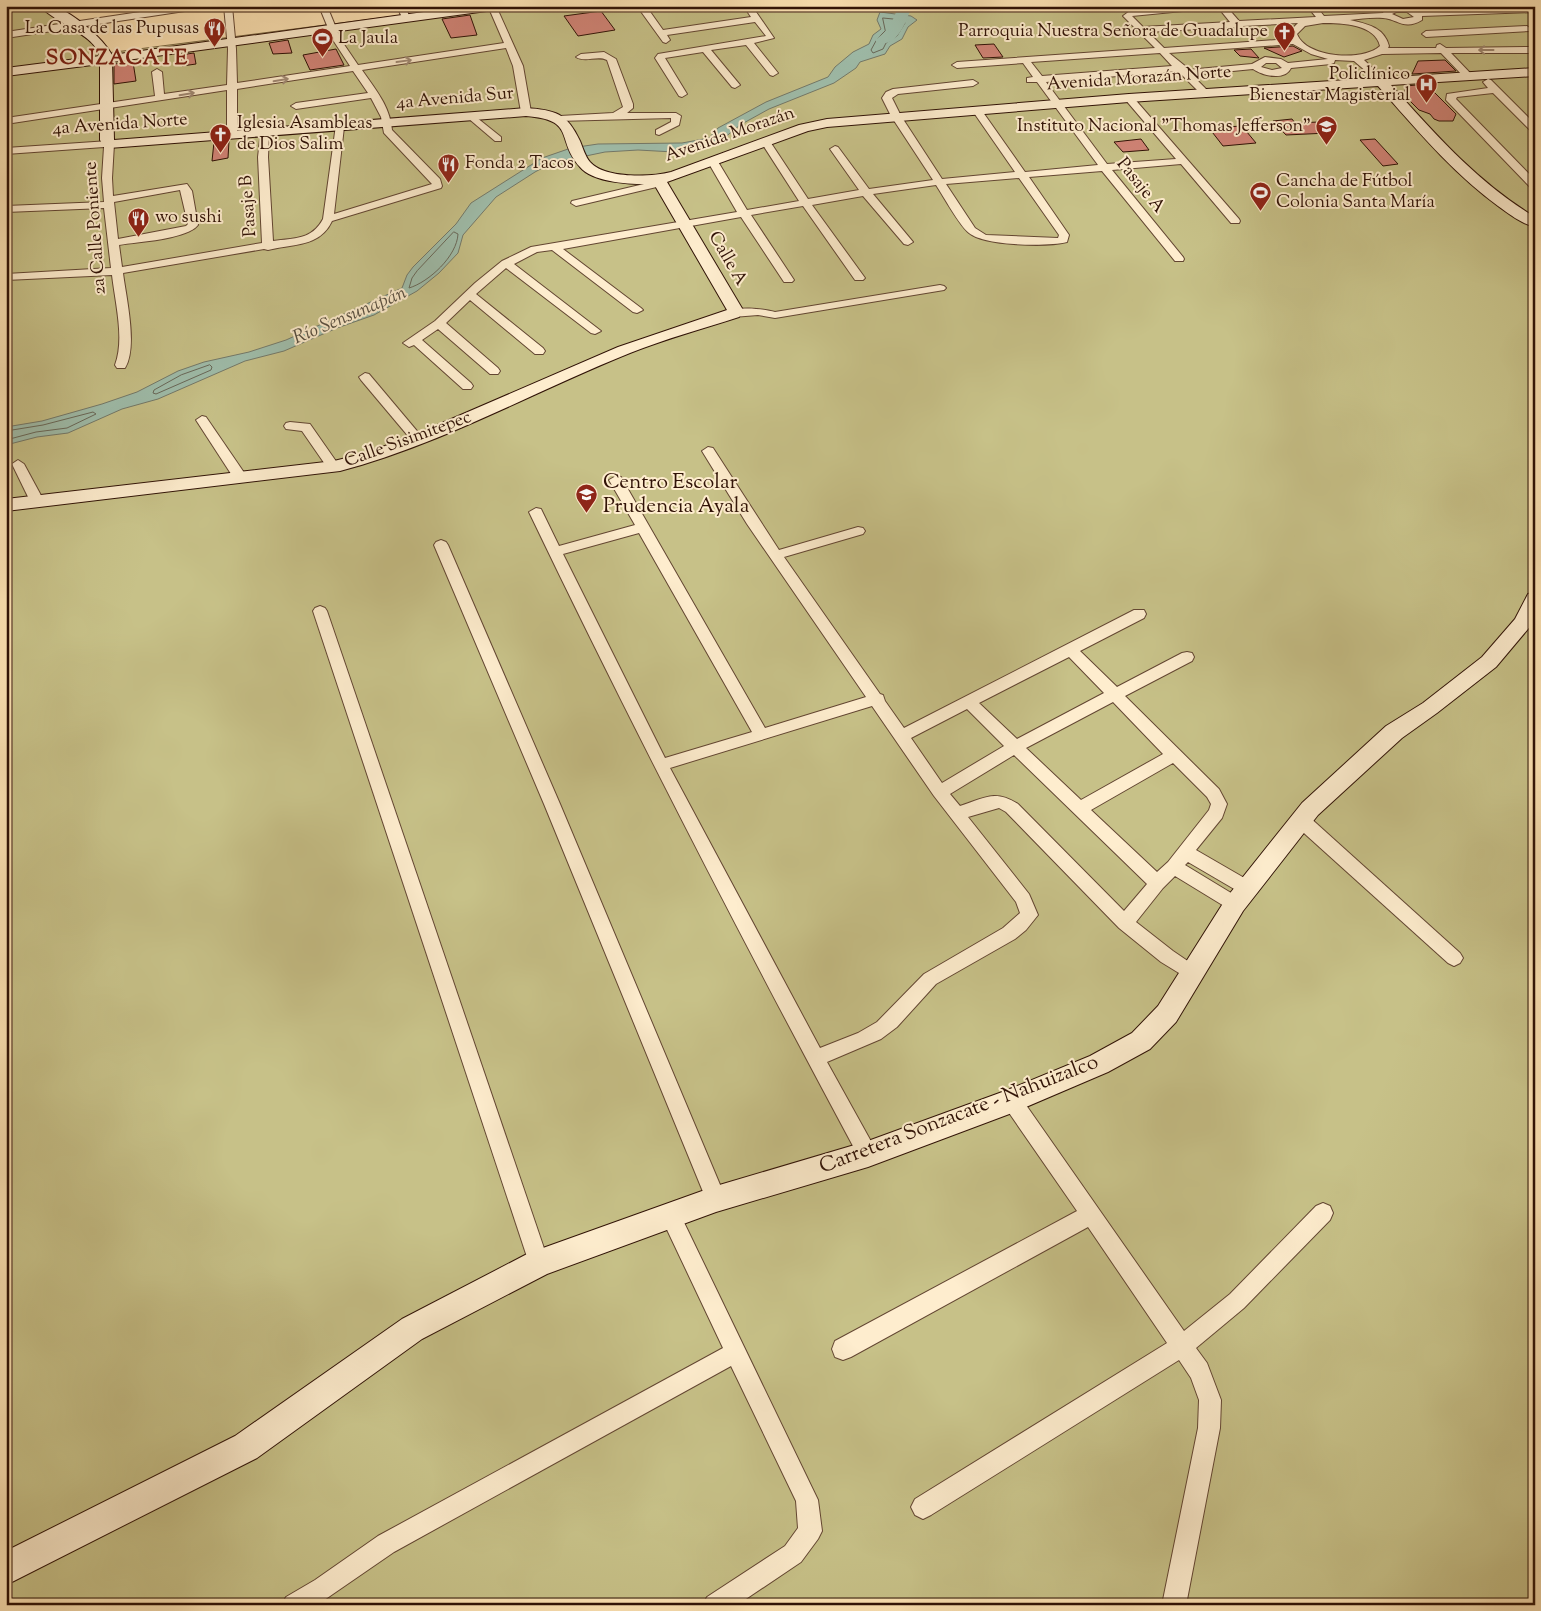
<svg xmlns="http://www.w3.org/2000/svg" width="1541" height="1611" viewBox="0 0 1541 1611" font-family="'Sorts Mill Goudy',serif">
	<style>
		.green { fill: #c7c188; stroke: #7c6a47 }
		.water { fill: #9fbeac; stroke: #73796a }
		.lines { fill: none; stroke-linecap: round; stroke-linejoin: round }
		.shore { stroke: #686859; stroke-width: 1 }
		.canal { fill: #9fbeac; fill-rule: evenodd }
		.river { fill: #9fbeac; fill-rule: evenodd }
		.building { fill: #d18477; stroke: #301206 }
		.street-casing { stroke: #634632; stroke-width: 2 }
		.secondary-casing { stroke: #301206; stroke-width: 2 }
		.street { fill: #feedce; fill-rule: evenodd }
		.secondary { fill: #feedce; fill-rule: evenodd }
		.oneway { stroke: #a18a74 }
		.labels { text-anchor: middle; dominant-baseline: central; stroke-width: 4; stroke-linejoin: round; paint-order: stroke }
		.far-poi-label { font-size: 18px; fill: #301206; stroke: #feedce; text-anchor: start }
		.far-street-label { font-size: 18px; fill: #301206; stroke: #feedce }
		.far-water-label { font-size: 19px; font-style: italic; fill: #574e40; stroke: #feedce }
		.far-district-label { font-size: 21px; font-weight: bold; letter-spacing: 1px; fill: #7a1f14; stroke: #feedce }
		.poi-label { font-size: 21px; fill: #301206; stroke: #feedce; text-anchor: start }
		.street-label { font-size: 21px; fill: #301206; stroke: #feedce }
	</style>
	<rect width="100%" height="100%" fill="#fde3b4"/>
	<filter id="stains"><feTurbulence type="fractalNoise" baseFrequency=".004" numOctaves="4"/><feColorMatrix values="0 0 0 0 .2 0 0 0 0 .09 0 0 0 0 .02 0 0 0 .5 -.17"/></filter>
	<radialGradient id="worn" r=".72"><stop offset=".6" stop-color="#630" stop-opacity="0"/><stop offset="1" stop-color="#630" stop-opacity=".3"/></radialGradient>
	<path class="green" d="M6,6H39L107,53L473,6H1535V1605H6Z"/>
	<path class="water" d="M880,12L911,16L917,20L908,27L902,39L890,46L885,54L860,62L856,68L834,83L769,109L740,125L718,143L674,152L638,150L605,152L552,163L535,172L496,197L463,235L458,253L439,273L417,291L374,315L337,328L284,351L245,361L158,399L122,409L68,433L37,437L6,445V427L42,421L102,404L137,392L178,371L204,362L249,352L286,340L402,288L407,275L413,267L456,224L471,203L542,158L571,148L598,144L682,143L709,138L718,128L766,102L828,77L835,67L853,52L869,44L873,35L881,29L877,20Z"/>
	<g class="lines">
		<g class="shore">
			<path d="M883,18L903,20L905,23L897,36L886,43L883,49L873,53L871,50L877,39L885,31Z"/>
			<path d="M454,232L458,234C457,256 429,282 409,288L412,278L417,271Z"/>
			<path d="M210,365L212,367L211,370L156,394L153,393L154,390L181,375Z"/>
			<path d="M6,431L43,425L93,412L96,414L67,428L36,432L6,440"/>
		</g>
		<path class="canal" d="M874,6H882L879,13L872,11Z"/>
		<path class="river" d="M899,6H912C906,21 898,48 877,43L875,40L888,30Z"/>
	</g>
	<g class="building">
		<path d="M601,11L615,30L578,36L564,16Z"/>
		<path d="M470,15L477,35L451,38L442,19Z"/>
		<path d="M288,40L292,53L273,54L269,43Z"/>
		<path d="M994,44L1003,57L983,58L975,45Z"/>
		<path d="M1293,46L1302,51L1284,57L1264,48Z"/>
		<path d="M336,49L344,65L310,70L303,55Z"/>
		<path d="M1251,49L1259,58L1240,56L1234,50Z"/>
		<path d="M194,53L196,64L182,66L180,55Z"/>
		<path d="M1445,60L1456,71L1412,74L1418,61Z"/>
		<path d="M133,62L136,81L114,84V64Z"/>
		<path d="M1416,85L1434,92L1456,114L1453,121H1439L1434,119L1430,114L1419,110L1403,94L1407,86Z"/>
		<path d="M1292,119L1295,123L1319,122L1328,133L1286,135L1273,121Z"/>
		<path d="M1242,126L1256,143L1223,146L1209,128Z"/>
		<path d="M1141,139L1149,150L1123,152L1114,142Z"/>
		<path d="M1375,139L1398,164L1383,166L1360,140Z"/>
		<path d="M229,141L228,158L212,161L214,142Z"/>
	</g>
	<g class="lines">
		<defs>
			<g id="street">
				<path d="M180,6H202L198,9L6,38V32Z"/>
				<path d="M224,6H232L236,49L237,83L350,66L333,40L319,6H327L341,40L358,65L504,43L488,6H496L523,66L531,112L526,115L521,112L513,66L506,48L362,70C375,89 390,106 392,130L440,179L442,186L441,188L332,221C320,247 293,244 268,250L264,249L123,273C126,297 138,347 125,368H117L115,365C125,339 115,302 112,275L6,280V274L111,268L104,208L6,212V206L104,202L102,178L104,147L6,154V148L109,141L114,144L112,178L113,196L187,184L192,191L198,225C188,239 137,242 119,245L122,267L262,243L258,157L261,131L264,130L269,133L268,157L273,241C294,238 312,240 323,219L336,125L339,124L344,127L334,214L432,184L384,133L381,117L371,98L296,109L291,106L296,103L368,93L353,71L237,89V135L232,138L227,135V90L6,124V118L155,96L152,72L157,69L162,72L164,94L227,85L228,49ZM180,190L188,224L186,226L118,239L114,202Z"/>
				<path d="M397,6H405L410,18L409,20H403Z"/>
				<path d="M637,6H646L663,30L751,17L747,11L754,9L774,38L754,43L778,73L773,76L770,75L746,45L711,50L740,85L735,88L732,87L703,52L665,58L687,94L682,97L679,96L655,58L658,54L766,36L755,22L667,35L670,40L666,43L663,42Z"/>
				<path d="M1174,6H1207L1203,9L1132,16L1143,27L1230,22L1217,6H1226L1239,21L1316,17L1307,6H1316L1324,16L1383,13L1385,9C1397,6 1407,5 1418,11L1535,6V12L1422,16V20C1404,31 1398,19 1383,18C1372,17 1360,19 1350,20C1367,24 1384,27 1389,46L1388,48H1436L1437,45L1440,44L1446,48L1535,47V53H1451L1473,76L1468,79L1465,78L1441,53L1382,54L1364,60L1384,79L1386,81L1381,84L1354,61L1335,60L1334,63L1331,64L1291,68C1285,81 1263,76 1253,69L1192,75L1211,94L1206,97L1203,96L1178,71L1046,82L1107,164L1176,159L1124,98L1129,95L1132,96L1239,219L1240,221L1239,223H1231L1181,164L1112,170L1183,257L1184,259L1183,261H1175L1102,171L1029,177L1069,235L1067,242C1047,247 985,246 969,233C959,225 944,197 936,185L873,194L913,242L908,245L904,244L863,196L812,205L865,278L863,280H855L803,206L751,215L794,280L792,282H784L741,217L563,249L641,308L643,310L637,313L633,312L552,250L537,252L514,264L601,331L595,334L591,333L506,268L476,294L543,348L545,351L543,354H535L470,300L446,323L498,368L500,371L498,374H490L438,329L422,340L471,383L473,386L471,389H463L414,345L409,347L403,343L435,321L475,283L502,261L531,247L737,212L708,162L709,160H717L747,210L799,201L761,142L763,140H769L808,199L859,190L830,149L835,146L838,147L869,189L933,180L891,116L882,98L886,92L893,89L973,80L978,83L973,86L898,94L892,98L901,116L942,179L1015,172L972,110L977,107L980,108L1025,172L1098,165L1037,82H1027V78L1033,77L1023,63L957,68L952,65L957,62L1155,48L1123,16L1131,10ZM1396,12H1407L1414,17L1403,19L1392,14ZM1298,23L1288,33L1290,39L1164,48L1148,32L1234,27L1241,33L1245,30L1243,26ZM1323,23C1342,23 1375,24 1380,46C1363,62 1306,58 1297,34L1305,26ZM1293,44L1311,54L1328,59L1288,63L1281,59L1265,57L1252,64L1187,70L1185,66L1169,53ZM1160,53L1172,66L1042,76L1031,62ZM1266,63H1276L1282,68L1272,70L1261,67ZM1019,178L1059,235L1058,238L986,235L975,228L946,184Z"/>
				<path d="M1527,26L1531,29L1530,31L1426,37L1422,34L1426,31Z"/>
				<path d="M604,52L616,59L633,104V108L627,113H676L681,116L679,125L659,135L656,134V130L671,122V118L557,121V117L560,116L613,113L623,107L607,60C597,55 585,63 576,57L581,54Z"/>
				<path d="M1488,79L1491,80L1535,124V133L1532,132L1493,93L1457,97L1456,99L1535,180V189L1531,188L1446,100L1447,94L1488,88L1483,82Z"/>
				<path d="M471,113L501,137V141H495L468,118L466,116Z"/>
				<path d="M661,180L666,183L665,185L576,206L571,203L572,201Z"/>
				<path d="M940,285L944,286L946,288L944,290L775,318L758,315L733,317L727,314C736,305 763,309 775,312Z"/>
				<path d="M365,373L369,374L422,437L424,440L422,443H414L361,380L359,377Z"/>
				<path d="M202,416L206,417L245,474L247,477L245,480H235L196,420Z"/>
				<path d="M290,422L310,424L340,467L339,470H329L302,431L286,429L284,426L286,423Z"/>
				<path d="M708,447L713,448L779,550L858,527L863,528L865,531L863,534L784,557L880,694L883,695L885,701L904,728L1134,610H1144L1146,614L1144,618L1080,651L1117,687L1182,653L1187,652L1192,653L1194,657L1192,661L1125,696L1219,789L1227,804L1222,818L1196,850L1253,883L1256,888L1253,893L1247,895L1241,893L1188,862L1185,865L1241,899L1244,904L1241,909L1235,911L1229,909L1175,876L1163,888L1136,922L1173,951L1198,968L1201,973L1198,978L1192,981L1161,962L1119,928L1006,812L999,808L968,817L1029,894L1038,915L1026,930L1015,939L936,984L897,1027L881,1039L827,1062L878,1154L875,1161L868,1163L861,1161C746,947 634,731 529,512L536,508L541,509L559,546L635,525L609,480L616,476L621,477L765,728L866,697L747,524L702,451ZM639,533L752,732L665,758L563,554ZM1069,657L1104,693L1017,739L979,703ZM1113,702L1163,754L1081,800L1026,748ZM872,706L934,796L1016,902L1020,913L1003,928L924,974L877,1022L858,1033L820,1048L670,768ZM967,709L1004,746L942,783L911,738ZM1014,755L1147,884L1124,911L1018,804C995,789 984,798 960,806L950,794ZM1173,763L1207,797L1211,804L1209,810L1168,862L1157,872L1091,810Z"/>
				<path d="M18,460L24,464L44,501L42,504L37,505L30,501L12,464Z"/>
				<path d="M441,540L446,542L448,545L560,804L726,1199L723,1206L716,1209L709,1206L706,1199L544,804L434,545L436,542Z"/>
				<path d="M320,606L325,608L327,611L549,1263L546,1270L539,1273L532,1270L529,1263L313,611L315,608Z"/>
				<path d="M1301,814L1307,815L1460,953L1463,958L1460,963L1454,966L1448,963L1295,825L1293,820L1295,815Z"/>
				<path d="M1012,1092L1019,1095L1184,1331L1230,1294L1316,1206L1323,1203L1330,1206L1333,1213L1330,1220L1244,1308L1196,1348L1207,1363L1221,1400L1220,1428L1186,1605H1162L1198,1428L1199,1400L1191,1378L1179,1360L931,1515L923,1519L915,1515L911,1507L915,1499L1167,1343L1088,1227L851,1357L843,1360L835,1357L832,1349L835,1341L1077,1211L1005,1107L1002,1101L1005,1095Z"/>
				<path d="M671,1207L678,1210L818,1500L822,1531L818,1539L801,1562L737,1605H703L707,1597L785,1546L798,1528L796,1501L731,1366L394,1552L317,1605H282L286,1597L315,1580L378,1536L723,1348L661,1217L664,1210Z"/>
			</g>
			<g id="secondary">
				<path d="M40,6C45,6 51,5 56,7C75,15 102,37 112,55L467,6H500L494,10L112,62L114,140L526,108C555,110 567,113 580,141C583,148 585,156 590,162C605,179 651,177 671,172L799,125L827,119L1129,94L1535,68V76L1391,85C1435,134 1478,183 1535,217V227C1522,224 1509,214 1498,206C1452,172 1416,129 1378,86L1129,102L827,127L808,131L667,182L743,310L739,317C702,329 665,339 630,353C533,392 442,444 340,471L6,511V499L334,461L366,453L412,436L618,347L727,310L654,184C635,185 593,183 580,167C555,139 577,120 526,116L109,148L104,147L100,140V64L6,76V68L100,56C94,34 55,23 40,6Z"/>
				<path d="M1535,592V620L1533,623L1496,667L1437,713L1402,738L1318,815L1243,911L1176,1022L1150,1049L1108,1072L1012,1113L868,1167L716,1212L547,1274L422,1339L257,1458L6,1585V1551L235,1436L402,1319L529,1253L716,1186L868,1141L1005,1091L1090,1056L1132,1033L1158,1006L1227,897L1302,803L1386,726L1423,703L1482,657L1515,619L1528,594Z"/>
			</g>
		</defs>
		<use href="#street" class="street-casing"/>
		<use href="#secondary" class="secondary-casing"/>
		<use href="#street" class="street"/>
		<use href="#secondary" class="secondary"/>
	</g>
	<defs><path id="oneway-shaft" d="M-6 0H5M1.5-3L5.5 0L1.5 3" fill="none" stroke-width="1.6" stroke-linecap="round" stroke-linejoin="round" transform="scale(1.25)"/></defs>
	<g class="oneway">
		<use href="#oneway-shaft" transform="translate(1486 50) rotate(180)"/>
		<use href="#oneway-shaft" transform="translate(404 61) rotate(-8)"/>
		<use href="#oneway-shaft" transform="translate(281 80) rotate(-9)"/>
		<use href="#oneway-shaft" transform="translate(187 94) rotate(-9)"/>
	</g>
	<defs>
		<symbol id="restaurant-pin" viewBox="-11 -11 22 30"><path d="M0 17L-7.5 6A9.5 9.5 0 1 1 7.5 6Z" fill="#8f2418" stroke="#feedce"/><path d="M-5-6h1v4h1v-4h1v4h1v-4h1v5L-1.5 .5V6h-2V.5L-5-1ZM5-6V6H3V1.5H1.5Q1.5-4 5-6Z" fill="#fff"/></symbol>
		<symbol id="church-pin" viewBox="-11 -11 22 30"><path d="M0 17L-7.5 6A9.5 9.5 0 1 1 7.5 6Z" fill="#8f2418" stroke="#feedce"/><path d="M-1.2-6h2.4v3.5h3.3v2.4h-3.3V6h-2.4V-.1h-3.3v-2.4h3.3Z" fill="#fff"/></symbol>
		<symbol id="stadium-pin" viewBox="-11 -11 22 30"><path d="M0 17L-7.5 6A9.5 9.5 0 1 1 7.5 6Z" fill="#8f2418" stroke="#feedce"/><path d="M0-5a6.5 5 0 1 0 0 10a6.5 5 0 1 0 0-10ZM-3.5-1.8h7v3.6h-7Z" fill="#fff"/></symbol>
		<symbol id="hospital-pin" viewBox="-11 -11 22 30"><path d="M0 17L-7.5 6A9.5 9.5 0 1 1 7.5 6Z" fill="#8f2418" stroke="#feedce"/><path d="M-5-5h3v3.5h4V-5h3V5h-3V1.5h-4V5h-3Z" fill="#fff"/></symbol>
		<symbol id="school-pin" viewBox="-11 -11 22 30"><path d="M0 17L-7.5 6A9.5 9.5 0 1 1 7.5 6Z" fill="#8f2418" stroke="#feedce"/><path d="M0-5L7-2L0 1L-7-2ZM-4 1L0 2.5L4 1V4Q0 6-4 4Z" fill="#fff"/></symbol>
	</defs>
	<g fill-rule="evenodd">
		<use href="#restaurant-pin" x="202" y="16" width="25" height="34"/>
		<use href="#church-pin" x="1272" y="20" width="25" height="34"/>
		<use href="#stadium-pin" x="310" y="26" width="25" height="34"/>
		<use href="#hospital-pin" x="1414" y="72" width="25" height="34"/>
		<use href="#school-pin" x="1314" y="114" width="25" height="34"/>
		<use href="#church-pin" x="208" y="122" width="25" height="34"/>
		<use href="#restaurant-pin" x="436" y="152" width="25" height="34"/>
		<use href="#stadium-pin" x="1248" y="180" width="25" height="34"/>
		<use href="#restaurant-pin" x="126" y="206" width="25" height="34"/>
		<use href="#school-pin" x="574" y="482" width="25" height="34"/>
	</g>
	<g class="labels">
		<g class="far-poi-label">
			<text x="199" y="29" text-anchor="end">La Casa de las Pupusas</text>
			<text x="1268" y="32" text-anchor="end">Parroquia Nuestra Señora de Guadalupe</text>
			<text x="338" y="39">La Jaula</text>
			<text x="1410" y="75" text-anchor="end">Policlínico<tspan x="1410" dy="21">Bienestar Magisterial</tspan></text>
			<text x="237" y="124">Iglesia Asambleas<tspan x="237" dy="21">de Dios Salim</tspan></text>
			<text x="1311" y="127" text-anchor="end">Instituto Nacional "Thomas Jefferson"</text>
			<text x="465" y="164">Fonda 2 Tacos</text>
			<text x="1276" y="182">Cancha de Fútbol<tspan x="1276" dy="21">Colonia Santa María</tspan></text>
			<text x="155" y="218">wo sushi</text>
		</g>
		<g class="far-street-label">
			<text transform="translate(1139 79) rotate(-4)">Avenida Morazán Norte</text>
			<text transform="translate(455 99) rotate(-5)">4a Avenida Sur</text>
			<text transform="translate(120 125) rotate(-4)">4a Avenida Norte</text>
			<text transform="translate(730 135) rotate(-19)">Avenida Morazán</text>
			<text transform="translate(1140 186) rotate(51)">Pasaje A</text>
			<text transform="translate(249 206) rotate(-94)">Pasaje B</text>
			<text transform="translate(96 228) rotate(-94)">2a Calle Poniente</text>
			<text transform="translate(727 259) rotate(60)">Calle A</text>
			<text transform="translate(408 440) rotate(-20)">Calle Sisimitepec</text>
		</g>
		<g class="far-water-label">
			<text transform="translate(350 316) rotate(-23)">Río Sensunapán</text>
		</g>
		<g class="far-district-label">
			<text x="117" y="59">SONZACATE</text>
		</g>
		<g class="poi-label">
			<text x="603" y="483">Centro Escolar<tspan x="603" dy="24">Prudencia Ayala</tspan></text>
		</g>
		<g class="street-label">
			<text transform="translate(959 1115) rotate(-21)">Carretera Sonzacate - Nahuizalco</text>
		</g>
	</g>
	<rect width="1541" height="1611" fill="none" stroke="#fde3b4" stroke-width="25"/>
	<rect x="8" y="8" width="1526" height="1596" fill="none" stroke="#301206" stroke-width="2.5"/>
	<rect x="12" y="12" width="1516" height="1586" fill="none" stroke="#301206"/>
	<rect width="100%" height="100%" filter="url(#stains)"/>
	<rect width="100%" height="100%" fill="url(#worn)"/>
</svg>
